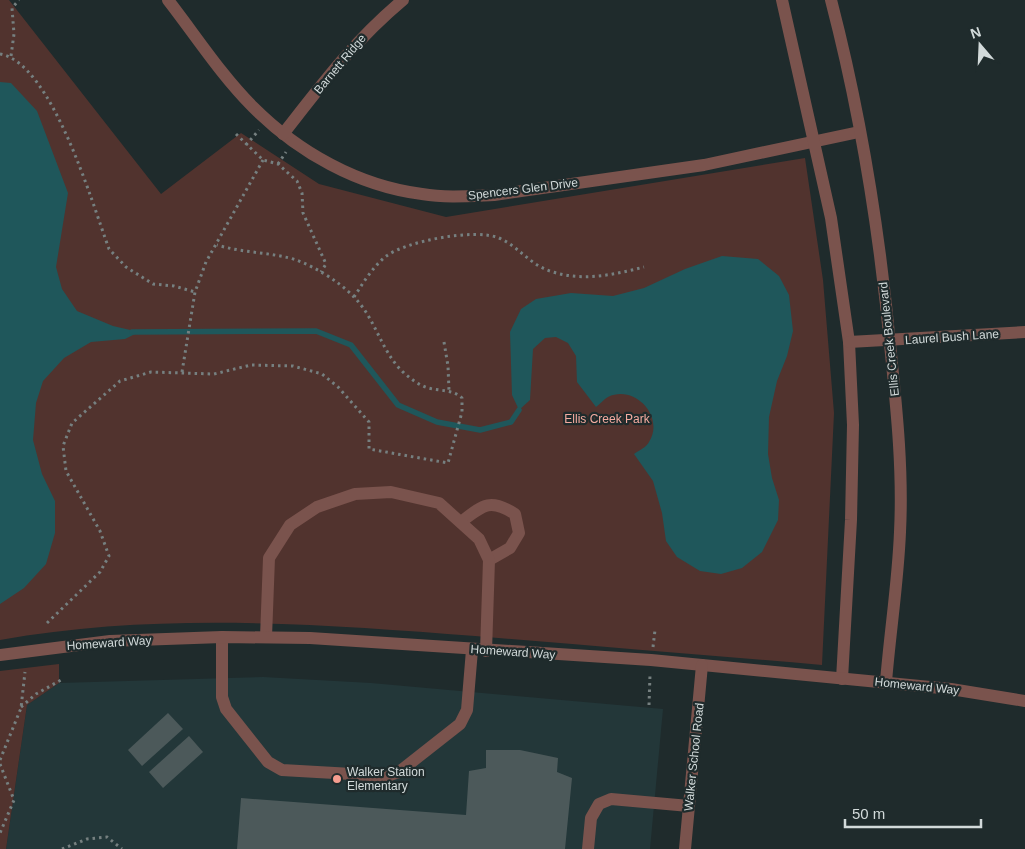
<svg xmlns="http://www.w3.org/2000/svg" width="1025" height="849" viewBox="0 0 1025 849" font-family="Helvetica,sans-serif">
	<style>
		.built { fill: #233739 }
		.green { fill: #51332e }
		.water { fill: #1f575b }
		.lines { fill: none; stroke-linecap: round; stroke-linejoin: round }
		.stream { stroke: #1f575b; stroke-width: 5.5 }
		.building { fill: #4c595a }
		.path { stroke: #768080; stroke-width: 3; stroke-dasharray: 2.5 4; stroke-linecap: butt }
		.minor { stroke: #7a534d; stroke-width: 12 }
		.poi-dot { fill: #f59d8f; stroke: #1f2b2c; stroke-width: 2 }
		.labels { text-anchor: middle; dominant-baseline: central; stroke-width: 4.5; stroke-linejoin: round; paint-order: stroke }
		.street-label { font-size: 12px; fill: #d2dada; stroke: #1f2b2c }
		.park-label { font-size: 12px; fill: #f4aba0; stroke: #1f2b2c }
		.poi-label { font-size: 12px; fill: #d2dada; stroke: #1f2b2c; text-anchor: start }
	</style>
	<rect width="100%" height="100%" fill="#1f2b2c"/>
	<path class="built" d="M263,677L371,683L663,709L650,849H6L27,705L59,683Z"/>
	<g class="green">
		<path d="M0,0H9L161,194L241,133L319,184L446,217L805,158L823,280L834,413L822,665C707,655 591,646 475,636C317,624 158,612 0,640Z"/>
		<path d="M59,664V683L27,705L6,849H0V671Z"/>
	</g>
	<g class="water">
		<path d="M0,82L11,83L37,111L68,193L56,267L62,289L77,311L113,326L139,332L125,339L91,342L64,358L43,381L36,403L33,440L42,474L55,501V533L46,564L24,588L0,604Z"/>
		<path d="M722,256L758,259L779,276L789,295L793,331L787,356L777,381L769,417L768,454L772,478L779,500L778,520L762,552L742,568L721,574L700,571L677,557L666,541L662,513L653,481L634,454C638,451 647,447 649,442C665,417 635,384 608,397C604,399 600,404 596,407L577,382L576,356L568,343L556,337L545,338L533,349L530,400L519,410L512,395L510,332L521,309L536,299L571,293L613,296L644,288L685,269Z"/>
	</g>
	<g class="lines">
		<path class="stream" d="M132,332L316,331L351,345L398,405L437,422L480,430L511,422L519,410"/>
	</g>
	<g class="building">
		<path d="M168,713L183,729L142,766L128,750Z"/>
		<path d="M189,736L203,752L163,788L149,772Z"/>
		<path d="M486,750H520L558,758L557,772L572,778L565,849H237L241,798L466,815L469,771L486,768Z"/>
	</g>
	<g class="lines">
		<g class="path">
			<path d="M0,54C52,63 92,203 109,249L126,267L153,284L174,286L195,292"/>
			<path d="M11,56L14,34L12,8L19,0"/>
			<path d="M236,134L263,160L278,164L297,181L302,193L303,213L326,264L321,272"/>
			<path d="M246,145L259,130"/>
			<path d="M278,164L286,152"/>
			<path d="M354,297C363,283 372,268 385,257C405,241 475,228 499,238C518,246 529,264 550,271C581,282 613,275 644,267"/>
			<path d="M444,342L448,366L449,391"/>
			<path d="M182,372L195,292L206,262L263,160"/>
			<path d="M47,623L100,572L109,556L100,531L66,471L63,446L72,423L120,381L151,372L214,374L251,365L293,366L322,374L338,387L369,422V449L448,463L462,412V398C452,388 435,392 423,386C416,383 410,378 404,373C381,352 376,319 354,297C339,281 307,261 285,257C262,252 240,252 217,245"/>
			<path d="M653,647L655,630"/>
			<path d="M649,705L650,675"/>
			<path d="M21,707L36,694L61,680"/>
			<path d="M0,760L21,708L25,672"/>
			<path d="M0,764L14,800L0,833"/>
			<path d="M62,849L87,839L107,837L122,849"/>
		</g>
		<g class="minor">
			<path d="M168,0C196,36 221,75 253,107C298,152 358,186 422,194C446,198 470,196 494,195L704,165L859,132"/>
			<path d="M782,0L831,218L849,342L853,425L851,520L842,679"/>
			<path d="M831,0C861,115 880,235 891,354C897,413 903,472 900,532C898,582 890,632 886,682"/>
			<path d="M283,134C323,83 354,41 403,0"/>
			<path d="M849,342L1025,332"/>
			<path d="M461,522C483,505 490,498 515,514L519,533L510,548L489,560"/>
			<path d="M222,637V697L226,709L268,762L282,770L387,776L399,772L460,724L467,710L472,650"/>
			<path d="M266,637L269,558L290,525L317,507L355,494L391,492L439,503L479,539L489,560L486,651"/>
			<path d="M0,655L110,641L222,637L310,638L651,660L951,689L1025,701"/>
			<path d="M588,849L591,818L599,804L611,799L689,806"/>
			<path d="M685,849L702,665"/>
		</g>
	</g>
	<circle class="poi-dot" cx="337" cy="779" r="5"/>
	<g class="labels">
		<g class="street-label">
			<text transform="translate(340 64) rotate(-50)">Barnett Ridge</text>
			<text transform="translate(523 189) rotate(-7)">Spencers Glen Drive</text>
			<text transform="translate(952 337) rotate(-4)">Laurel Bush Lane</text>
			<text transform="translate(889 339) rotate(-96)">Ellis Creek Boulevard</text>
			<text transform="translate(109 643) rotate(-4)">Homeward Way</text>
			<text transform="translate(513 652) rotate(4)">Homeward Way</text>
			<text transform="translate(917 686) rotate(6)">Homeward Way</text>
			<text transform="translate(694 757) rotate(-84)">Walker School Road</text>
		</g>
		<g class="park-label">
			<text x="607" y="419">Ellis Creek Park</text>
		</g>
		<g class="poi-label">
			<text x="347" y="772">Walker Station<tspan x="347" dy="14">Elementary</tspan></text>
		</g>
	</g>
	<g transform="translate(980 45) rotate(341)" stroke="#1f2b2c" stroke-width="4" paint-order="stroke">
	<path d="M0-4L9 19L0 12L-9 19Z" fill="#d2dada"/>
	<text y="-8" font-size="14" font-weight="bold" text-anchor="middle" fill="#d2dada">N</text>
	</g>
	<path d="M845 819v8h136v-8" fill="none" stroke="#d2dada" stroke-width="2.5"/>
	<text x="852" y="819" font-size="15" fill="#d2dada" stroke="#1f2b2c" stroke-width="4" paint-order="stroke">50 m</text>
</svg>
